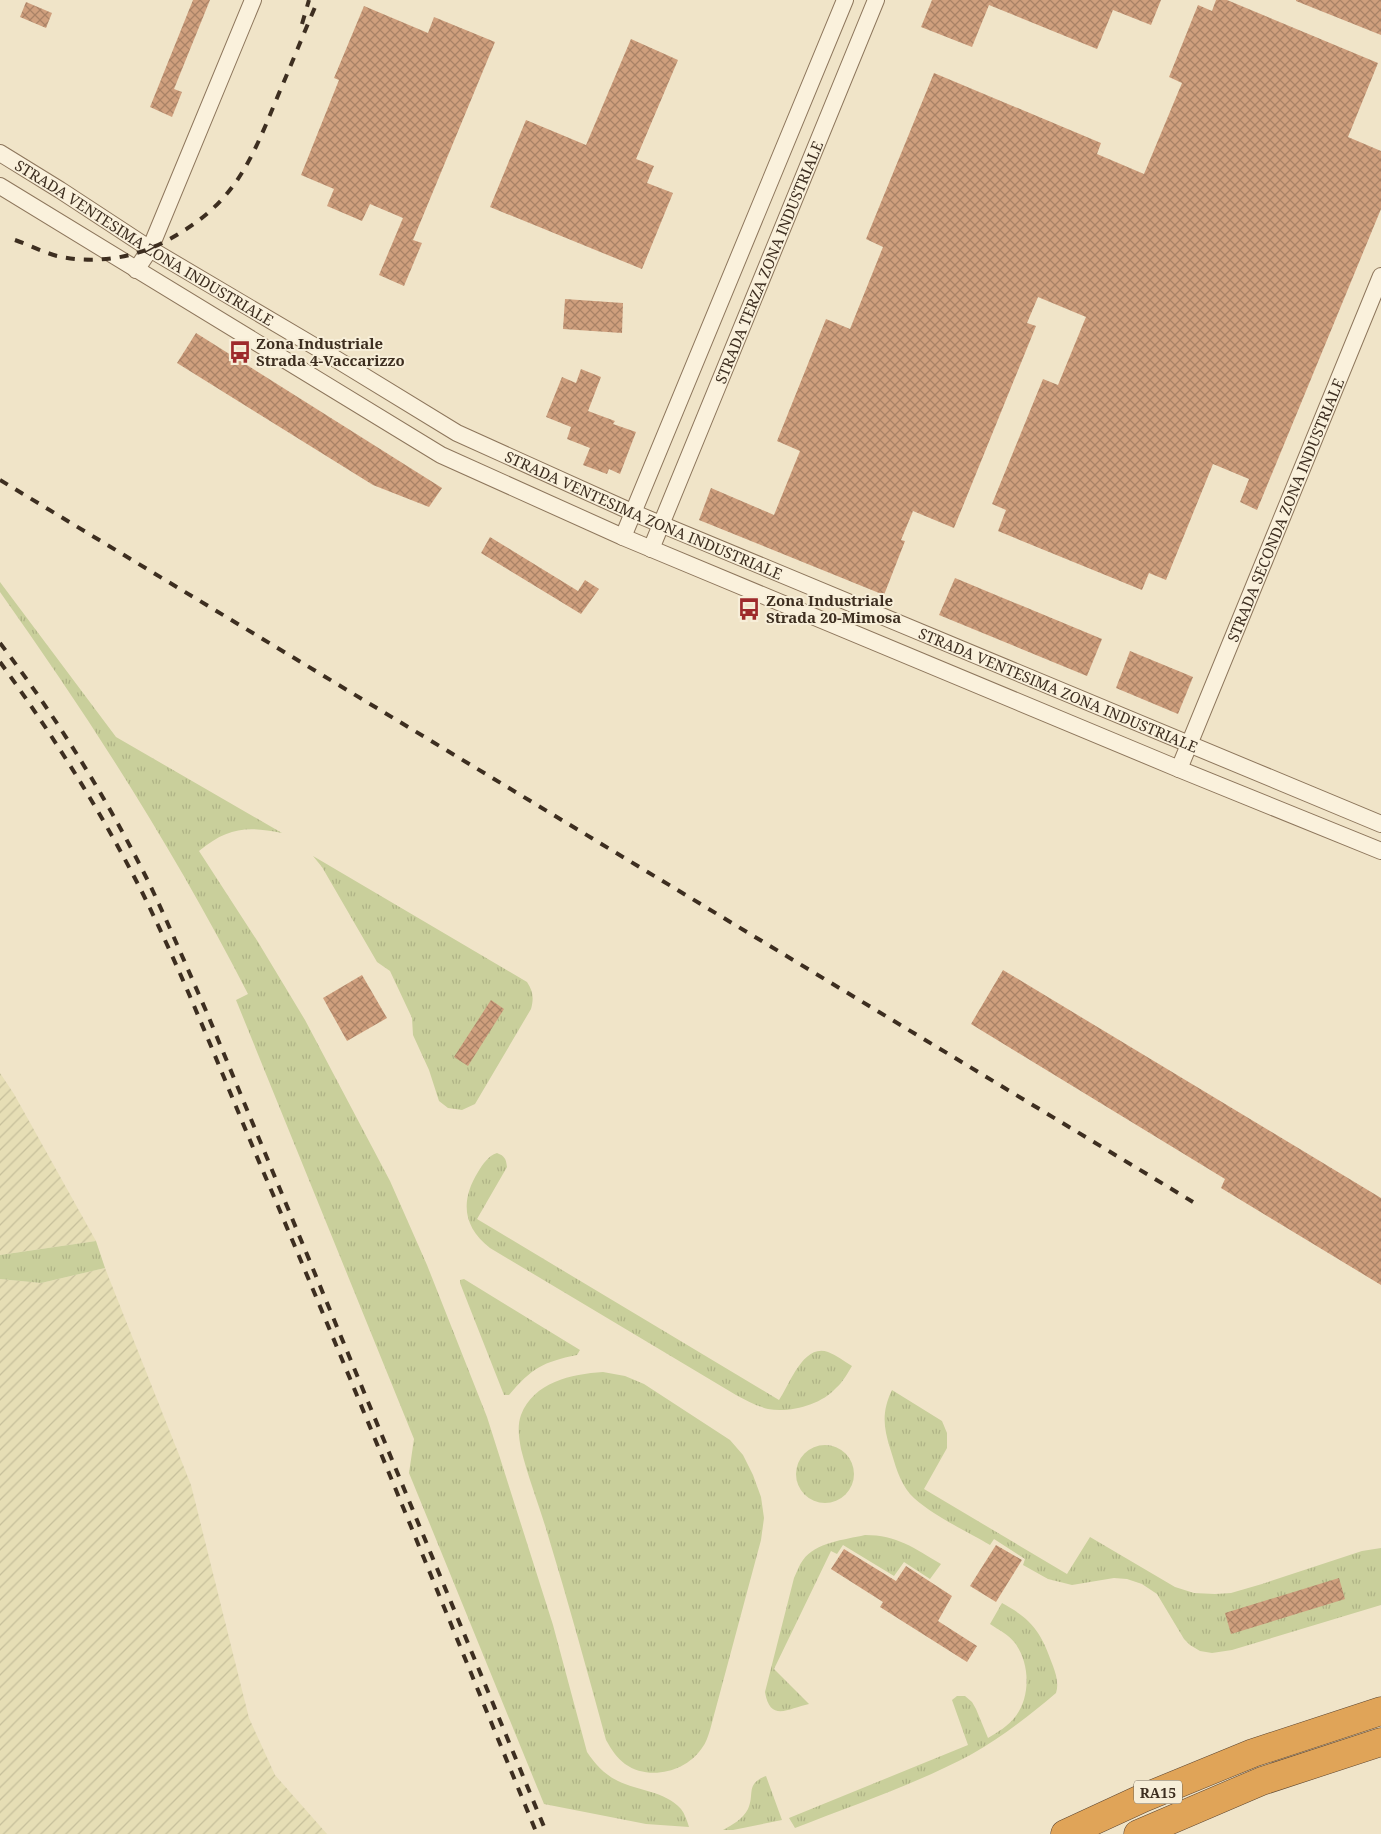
<svg xmlns="http://www.w3.org/2000/svg" width="1381" height="1834" viewBox="0 0 1381 1834" font-family="'Noto Serif',serif">
	<style>
		.farmland { fill: url(#farmland-furrows) }
		.grass { fill: url(#grass-tufts) }
		.building { fill: url(#building-cross-hatch) }
		.lines { fill: none; stroke-linecap: round; stroke-linejoin: round }
		.street-casing { stroke: #8d765c; stroke-width: 18 }
		.highway-casing { stroke: #5b4430; stroke-width: 29 }
		.street { stroke: #faf1dc; stroke-width: 16 }
		.highway { stroke: #e0a458; stroke-width: 28 }
		.rail { stroke: #3d2e20; stroke-width: 4; stroke-dasharray: 9 9; stroke-linecap: butt }
		.labels { text-anchor: middle; dominant-baseline: central; stroke-width: 4; stroke-linejoin: round; paint-order: stroke }
		.shield { fill: #f7eed8; stroke: #756857; stroke-width: 1 }
		.shield-label { font-size: 14px; font-weight: bold; fill: #3d2e20 }
		.street-label { font-size: 15px; fill: #3d2e20; stroke: #f7eed8 }
		.poi-label { font-size: 15px; font-weight: bold; fill: #3d2e20; stroke: #f7eed8; text-anchor: start }
	</style>
	<defs>
		<pattern id="farmland-furrows" width="10" height="10" patternUnits="userSpaceOnUse" patternTransform="scale(1.25)"><rect width="10" height="10" fill="#e6deb5"/><path d="M-1 1l2-2M0 10L10 0M9 11l2-2" fill="none" stroke="#c6bf9b"/></pattern>
		<pattern id="grass-tufts" width="24" height="20" patternUnits="userSpaceOnUse" patternTransform="scale(1.25)"><rect width="24" height="20" fill="#c9cf9b"/><path d="M3 7l-1-3M5 7V3M7 7l1-3M15 17l-1-3M17 17v-4M19 17l1-3" fill="none" stroke="#aeb285"/></pattern>
		<pattern id="building-cross-hatch" width="8" height="8" patternUnits="userSpaceOnUse" patternTransform="scale(1.25)"><rect width="8" height="8" fill="#cf9f7d"/><path d="M0 0l8 8M0 8l8-8" fill="none" stroke="#a98266"/></pattern>
	</defs>
	<rect width="100%" height="100%" fill="#f0e4c8"/>
	<g class="farmland">
		<path d="M0,1073L14,1094L96,1241L0,1255Z"/>
		<path d="M105,1268L191,1485L249,1718L275,1775L327,1834H0V1279L41,1283Z"/>
	</g>
	<g class="grass">
		<path d="M0,582L116,737L282,833C247,826 228,827 199,851L258,942L305,1020L390,1181L427,1265L487,1417L553,1625L587,1752C595,1764 605,1775 618,1781C638,1791 665,1791 681,1809C685,1814 687,1821 689,1827L646,1824L544,1804L409,1473L414,1439L236,1000L248,994C176,853 91,720 0,592Z"/>
		<path d="M313,856L527,982C533,991 534,998 531,1009L475,1104L462,1110L448,1108L439,1101L429,1070L413,1035L412,1018L390,971L377,962L322,867Z"/>
		<path d="M497,1153C505,1156 506,1159 507,1167L477,1219L779,1400C789,1386 803,1343 828,1352C836,1355 844,1361 852,1366C847,1374 843,1382 836,1388C821,1405 790,1413 768,1409C756,1406 746,1400 736,1395L490,1248C463,1227 460,1201 478,1172C483,1164 488,1156 497,1153Z"/>
		<path d="M96,1241L105,1268L41,1283L0,1279V1255Z"/>
		<path d="M464,1279L580,1350L577,1355C543,1362 532,1368 509,1395H504L460,1283V1280Z"/>
		<path d="M603,1372L625,1376L644,1384L730,1440L743,1455L753,1475L761,1497L764,1518L761,1540L710,1730C708,1736 706,1743 702,1748C686,1772 649,1781 625,1764C617,1758 611,1749 606,1740C587,1670 568,1601 547,1532C539,1505 528,1477 521,1449C519,1438 517,1426 521,1415C534,1382 571,1374 603,1372Z"/>
		<path d="M892,1390L942,1421L947,1433V1448L924,1489L1067,1574L1090,1537L1175,1587L1194,1593L1215,1594L1231,1593L1262,1584L1362,1551L1381,1548V1605L1232,1650L1212,1653L1200,1651L1190,1645L1184,1639L1157,1594L1142,1584L1127,1579L1114,1578L1072,1585L1048,1579L1023,1565L1025,1559L994,1539L990,1545C968,1532 926,1512 910,1494C899,1481 895,1464 890,1448C883,1426 882,1411 892,1390Z"/>
		<circle cx="825" cy="1474" r="29"/>
		<path d="M865,1535C897,1535 914,1548 941,1564L930,1579L904,1562L894,1576L843,1545L837,1554L831,1551L774,1669L809,1704C789,1708 770,1723 765,1692L794,1578C797,1572 799,1565 803,1560C816,1542 844,1540 865,1535Z"/>
		<path d="M1002,1603C1033,1620 1041,1632 1053,1666C1056,1674 1059,1684 1056,1693C1030,1715 1002,1737 972,1754C916,1784 854,1805 795,1828L789,1818L968,1745L952,1700L957,1696H965L972,1702L976,1709L988,1738C998,1732 1008,1726 1015,1717C1031,1697 1030,1663 1015,1643C1009,1635 999,1630 990,1624Z"/>
		<path d="M766,1776L782,1820L733,1830H723C732,1825 743,1819 748,1809C755,1794 745,1784 766,1776Z"/>
	</g>
	<g class="building">
		<path d="M193,0H210L174,89L182,92L172,117L150,107Z"/>
		<path d="M932,0H1161L1151,25L1113,10L1097,49L989,5L972,47L921,27Z"/>
		<path d="M1216,0H1227L1378,63L1348,137L1381,151V209L1257,510L1240,502L1249,479L1213,464L1166,580L1149,573L1142,590L998,531L1006,510L992,504L1043,379L1058,385L1086,317L1038,297L1027,323L1036,326L954,528L913,511L901,540L905,541L884,595L699,520L711,488L774,515L800,451L777,441L826,319L850,329L883,247L866,239L934,73L1101,143L1097,154L1144,174L1182,83L1169,77L1198,5L1212,11Z"/>
		<path d="M1296,0H1381V35L1296,1Z"/>
		<path d="M26,2L52,13L46,28L20,17Z"/>
		<path d="M364,6L428,33L434,17L495,42L413,240L422,243L404,286L379,275L403,218L370,204L362,221L327,206L334,189L301,175L339,80L334,78Z"/>
		<path d="M631,39L678,60L636,159L654,166L647,183L673,193L642,269L490,207L526,120L586,145Z"/>
		<path d="M565,299L623,303L622,333L563,329Z"/>
		<path d="M196,333L442,488L429,507L373,485L177,363Z"/>
		<path d="M581,369L601,377L588,411L615,421L613,424L636,432L620,474L609,469L607,474L583,465L590,448L567,439L571,427L546,417L562,377L576,383Z"/>
		<path d="M490,537L578,591L585,580L599,589L581,614L481,553Z"/>
		<path d="M955,578L1102,639L1087,676L939,615Z"/>
		<path d="M1130,651L1193,677L1178,714L1116,688Z"/>
		<path d="M1003,970L1381,1198V1285L1221,1188L1225,1179L971,1024Z"/>
		<path d="M362,975L387,1018L347,1041L323,998Z"/>
		<path d="M491,1000L504,1009L468,1066L454,1057Z"/>
		<path d="M996,1545L1022,1560L996,1602L970,1586Z"/>
		<path d="M844,1549L896,1581L906,1566L952,1596L938,1621L977,1646L967,1662L880,1607L883,1602L831,1569Z"/>
		<path d="M1339,1578L1345,1599L1231,1634L1225,1613Z"/>
	</g>
	<g class="lines">
		<defs>
			<g id="street">
				<path id="s1" d="M0,153L60,190L150,249L331,356L457,433L634,513L1381,824"/>
				<path d="M0,186L441,455L623,537L1179,769L1381,851"/>
				<path d="M136,270L150,249L253,0"/>
				<path d="M623,537L845,0"/>
				<path id="s2" d="M651,549L876,0"/>
				<path id="s3" d="M1179,769L1381,276"/>
			</g>
			<g id="highway">
				<path d="M1065,1834L1143,1798L1253,1753L1381,1711"/>
				<path d="M1138,1834L1262,1781L1381,1742"/>
			</g>
		</defs>
		<use href="#street" class="street-casing"/>
		<use href="#highway" class="highway-casing"/>
		<use href="#street" class="street"/>
		<use href="#highway" class="highway"/>
		<g class="rail">
			<path d="M302,24L309,0"/>
			<path d="M15,240C29,245 43,252 57,256C93,264 131,259 164,242C233,206 249,166 277,98C291,65 304,33 318,0"/>
			<path d="M0,480L1193,1202"/>
			<path d="M0,643C57,718 108,800 150,885C170,927 188,970 207,1013L547,1834"/>
			<path d="M0,662C53,735 102,813 143,894C191,991 229,1093 272,1192C362,1405 449,1620 537,1834"/>
		</g>
	</g>
	<defs>
		<symbol id="bus-bare" viewBox="-9 -9 18 18"><path d="M-5-6H5V4H4V6H2V4H-2V6H-4V4H-5ZM-3.5-4V0h7V-4ZM-3.5 1.2v1.5H-2V1.2ZM2 1.2v1.5H3.5V1.2Z" fill="#9e2a2b" stroke="#f7eed8" stroke-width="2.5" paint-order="stroke"/></symbol>
	</defs>
	<g fill-rule="evenodd">
		<use href="#bus-bare" x="224" y="336" width="32" height="32"/>
		<use href="#bus-bare" x="733" y="593" width="32" height="32"/>
	</g>
	<g class="labels">
		<rect class="shield" x="1134" y="1780.5" width="48" height="23" rx="4"/>
		<g class="shield-label">
			<text x="1158" y="1792">RA15</text>
		</g>
		<g class="street-label">
			<text stroke="none"><textPath href="#s1" startOffset="170">STRADA VENTESIMA ZONA INDUSTRIALE</textPath></text>
			<text stroke="none"><textPath href="#s2" startOffset="310">STRADA TERZA ZONA INDUSTRIALE</textPath></text>
			<text stroke="none"><textPath href="#s3" startOffset="280">STRADA SECONDA ZONA INDUSTRIALE</textPath></text>
			<text stroke="none"><textPath href="#s1" startOffset="740">STRADA VENTESIMA ZONA INDUSTRIALE</textPath></text>
			<text stroke="none"><textPath href="#s1" startOffset="1190">STRADA VENTESIMA ZONA INDUSTRIALE</textPath></text>
		</g>
		<g class="poi-label">
			<text x="256" y="343">Zona Industriale<tspan x="256" dy="17">Strada 4-Vaccarizzo</tspan></text>
			<text x="766" y="600">Zona Industriale<tspan x="766" dy="17">Strada 20-Mimosa</tspan></text>
		</g>
	</g>
</svg>
